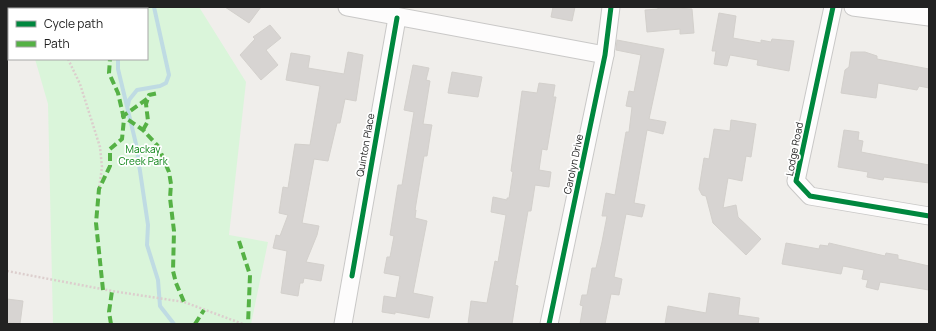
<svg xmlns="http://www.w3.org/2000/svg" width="936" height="331" viewBox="0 0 936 331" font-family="Manrope,sans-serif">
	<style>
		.park { fill: #daf5da }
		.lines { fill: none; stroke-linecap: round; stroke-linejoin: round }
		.stream { stroke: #bfdbe3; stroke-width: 4 }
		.building { fill: #d7d4d2; stroke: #d3d0cc }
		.minor-casing { stroke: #c9c8c7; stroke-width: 19 }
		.path { stroke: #dccecd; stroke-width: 2.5; stroke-dasharray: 2 2; stroke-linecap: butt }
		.minor { stroke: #fdfcfc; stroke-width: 17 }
		.quiet { stroke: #55b145; stroke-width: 4; stroke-dasharray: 8 4; stroke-linecap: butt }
		.cycleway-casing { stroke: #fff; stroke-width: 8 }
		.cycleway { stroke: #00873e; stroke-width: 5 }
		.labels { text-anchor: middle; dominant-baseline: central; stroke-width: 3.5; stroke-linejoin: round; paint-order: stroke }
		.street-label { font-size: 10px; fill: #222; stroke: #fff }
		.park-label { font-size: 10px; fill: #0c8416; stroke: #fff }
	</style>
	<rect width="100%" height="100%" fill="#f0eeeb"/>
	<path class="park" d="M21,7H199L246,82L229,235L268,242L251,324H53L48,104L35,59H147V9H21Z"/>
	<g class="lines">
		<g class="stream">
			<path d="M114,7V9"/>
			<path d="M118,59V69L136,144L148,225L147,245L158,280L160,306L174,324"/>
			<path d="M128,105L129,100L137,90L160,86L166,83L169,75L154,7"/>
		</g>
	</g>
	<g class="building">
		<path d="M225,7H261L249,23Z"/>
		<path d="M553,7H575L572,21L551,17Z"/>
		<path d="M658,7L692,9L694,33L680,34V29L647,32L645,10L658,9Z"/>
		<path d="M719,13L736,16L733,38L761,43V40L771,42L772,39L794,41L789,71L757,65L758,60L730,55L727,66L714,64L716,51H712Z"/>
		<path d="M270,25L281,38L266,50L278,65L261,80L240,55L255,39L253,37Z"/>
		<path d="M617,40L664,49L649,119L666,122L663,134L647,130L634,203L645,205L642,217L626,214L614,277L622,279L619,295L611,294L605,324H580L583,306L580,305L582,295H587L592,268H596L602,242L607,216H602L606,193L615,195L626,132H629L632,107L626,106L629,91L634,92L641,55L616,50Z"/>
		<path d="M348,52L363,55L356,101L345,99L340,123H337L328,161L314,159L302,223L319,226L317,235L306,262L324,265L321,281L304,278L303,283H300L298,296L281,293L287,251L273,248L276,235L280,236L288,215L279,213L283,187L288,188L295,144L310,145L320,86L286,80L291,53L310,56L308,68L344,74Z"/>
		<path d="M851,52H865L877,56V59L929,69V88L919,86L917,90L878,83L876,98L841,93L845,70L849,67Z"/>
		<path d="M413,65L429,68L426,80L430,81L423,124L432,125L431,130L427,156H424L415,210H416L415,218L427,221L413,293L433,297L429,318L395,312V314L382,312L384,296L396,298L400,276L384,273L387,257H390L394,236L390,235L398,185H402L414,112L404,110Z"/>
		<path d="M452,72L482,77L478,97L448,93Z"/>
		<path d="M539,83L555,85L553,97H556L547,150L542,149L539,170L551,172L549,187L535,185L531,211H528L515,285L518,286L512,324H468L471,301L487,303L495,261L498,262L506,215L491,212L493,197L507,200V198H509L513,172L511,171L522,91L537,93Z"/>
		<path d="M731,120L756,124L751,157L746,156L742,181L728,178L723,208L736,205L738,217L761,239L746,255L713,223L706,196L702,195L699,189L704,158L709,159L714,129L730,131Z"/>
		<path d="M844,130L859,132L858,140L863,141L861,152L929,165V183L884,177L883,180L867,177L868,172L838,167Z"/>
		<path d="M786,243L819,249L820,245L828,246L829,243L885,256L886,253L898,255V259L929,266V290L880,282L878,290L866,287L868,280L862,279L864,270L843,266L841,274L782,264Z"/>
		<path d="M709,293L740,298L738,315L759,318L758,324H665L668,306L706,313Z"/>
		<path d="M7,299L23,301L20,324L7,322Z"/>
	</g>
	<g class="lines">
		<defs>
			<g id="minor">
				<path d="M347,7L605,55"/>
				<path d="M833,7L796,181L810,196L929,216"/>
				<path d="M853,7L929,17"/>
				<path d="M343,324L397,18"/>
				<path d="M549,324L605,55L611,7"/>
			</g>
		</defs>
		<use href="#minor" class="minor-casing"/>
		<g class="path">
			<path d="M53,9V7"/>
			<path d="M68,59L80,84L100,147L102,167L99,189"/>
			<path d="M7,271L112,291L184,302L243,324"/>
		</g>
		<use href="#minor" class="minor"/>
		<g class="quiet">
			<path d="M76,7L79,9"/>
			<path d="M147,99L123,116L143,130L158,146L169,172L171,184L170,198L174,231L173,271L176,283L184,302"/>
			<path d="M143,130L148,121L146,104L149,95L158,93"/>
			<path d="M239,241L250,275L248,324"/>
			<path d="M103,290L96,223L99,189L110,166V149L122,139L124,119L118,93L109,73L110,59"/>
			<path d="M111,324L109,312L112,291"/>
			<path d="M195,324L204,310"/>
		</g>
		<defs>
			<g id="cycleway">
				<path d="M833,7L796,181L810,196L929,216"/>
				<path d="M352,276L397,18"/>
				<path d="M549,324L605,55L611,7"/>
			</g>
		</defs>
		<use href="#cycleway" class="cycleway-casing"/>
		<use href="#cycleway" class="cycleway"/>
	</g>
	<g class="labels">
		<g class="street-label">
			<text transform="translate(365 145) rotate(-80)">Quinton Place</text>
			<text transform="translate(794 149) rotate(-79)">Lodge Road</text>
			<text transform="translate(573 164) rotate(-78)">Carolyn Drive</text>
		</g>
		<g class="park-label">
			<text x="143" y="149">Mackay<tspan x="143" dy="12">Creek Park</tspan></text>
		</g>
	</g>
	<rect width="936" height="331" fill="none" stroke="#222222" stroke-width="16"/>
	<rect x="8" y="8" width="140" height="52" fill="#ffffff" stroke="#a7a7a7"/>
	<rect x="16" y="21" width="20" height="6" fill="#00873e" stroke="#a7a7a7"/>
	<text x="44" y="28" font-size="12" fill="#222222">Cycle path</text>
	<rect x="16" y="41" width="20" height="6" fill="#55b145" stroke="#a7a7a7"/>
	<text x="44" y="48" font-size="12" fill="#222222">Path</text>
</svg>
